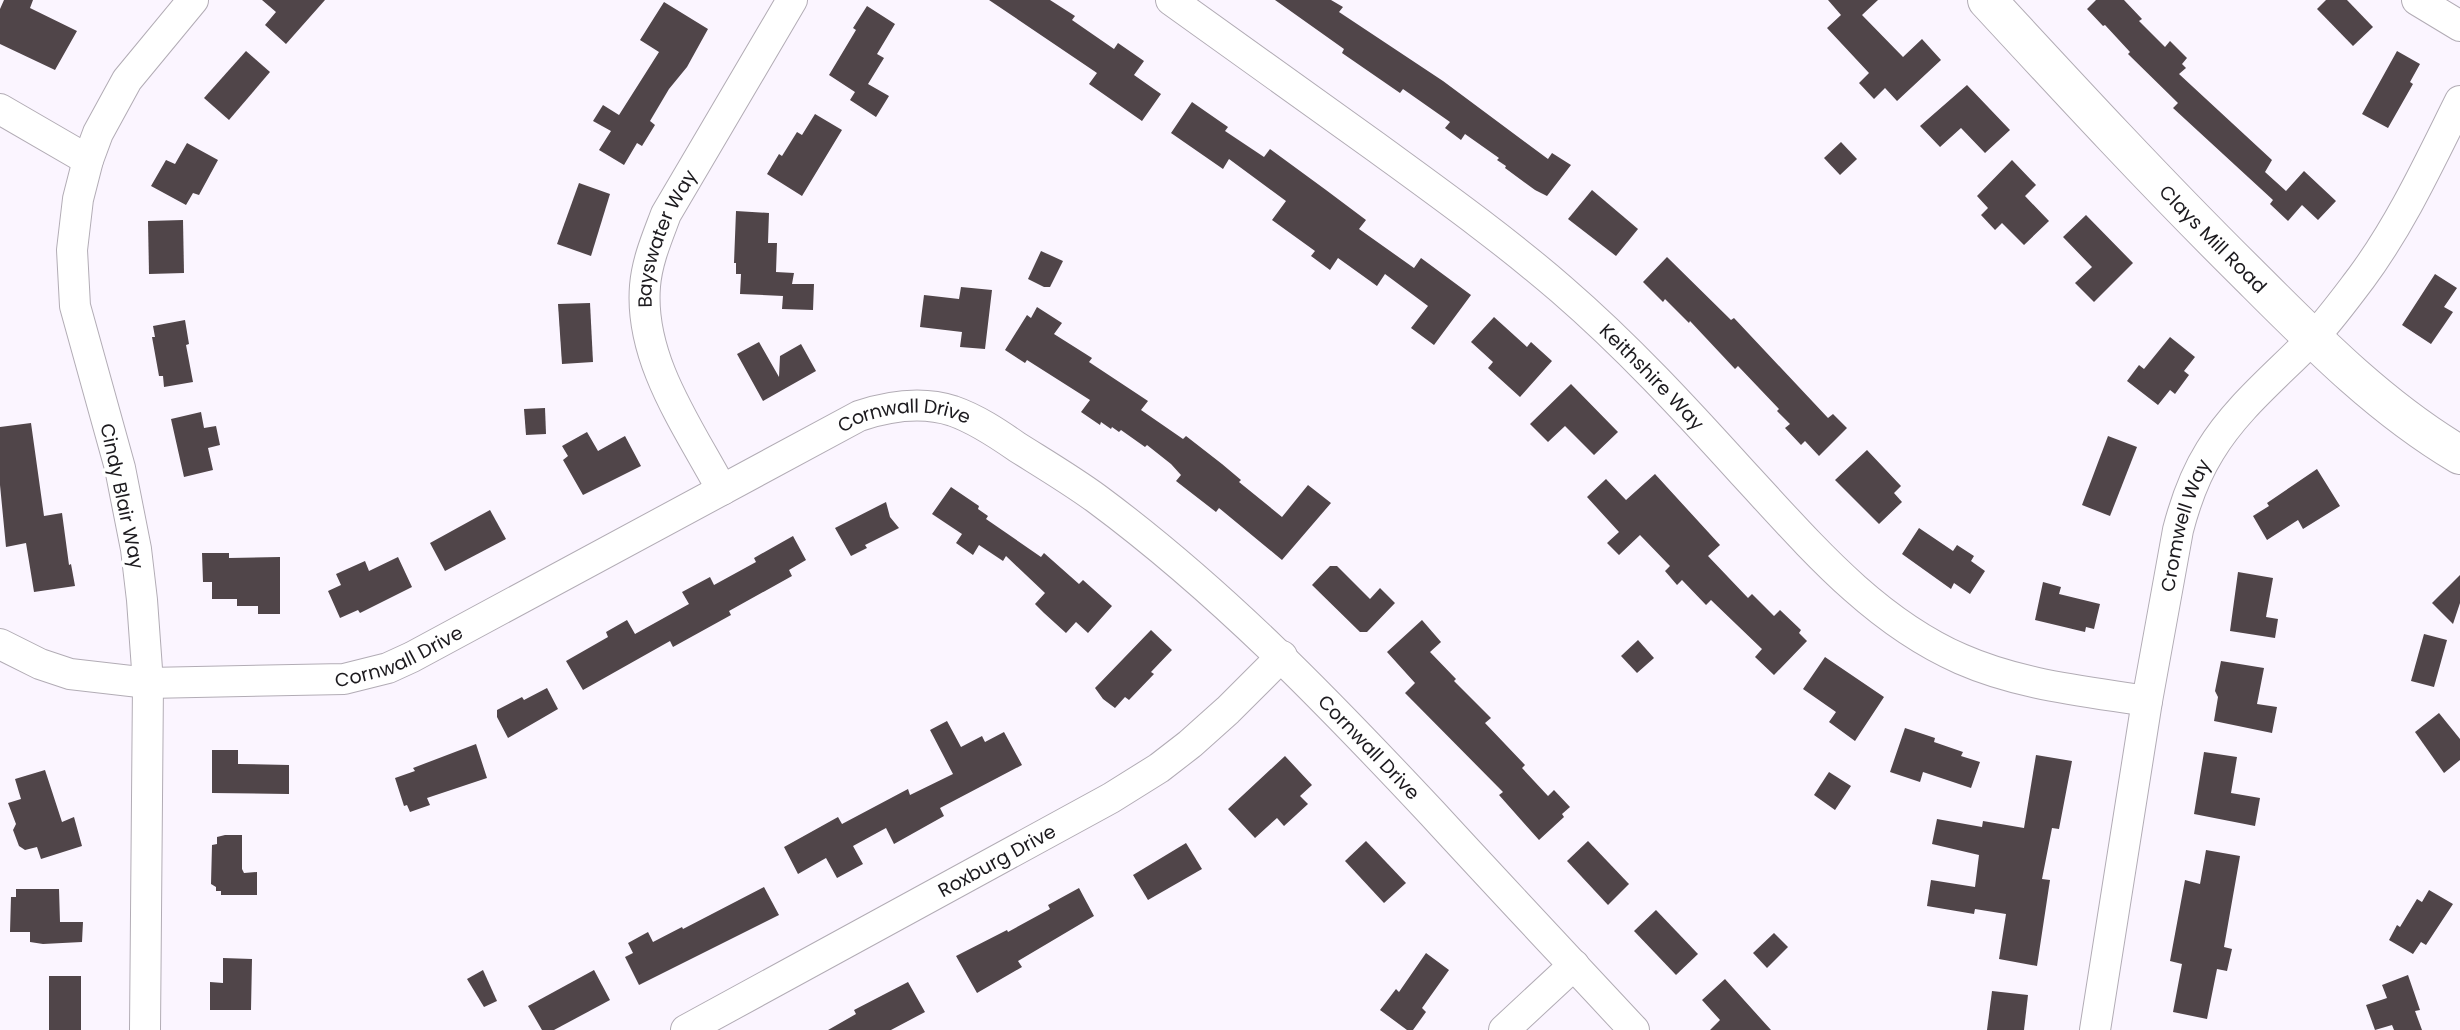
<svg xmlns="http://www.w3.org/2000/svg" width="2460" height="1030" viewBox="0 0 2460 1030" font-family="Poppins,sans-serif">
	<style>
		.building { fill: #504549 }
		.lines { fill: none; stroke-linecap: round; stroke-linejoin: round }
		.minor-casing { stroke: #b2acb5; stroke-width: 32 }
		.major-casing { stroke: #b2acb5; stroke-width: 40 }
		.minor { stroke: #fff; stroke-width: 30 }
		.major { stroke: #fff; stroke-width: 38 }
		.labels { text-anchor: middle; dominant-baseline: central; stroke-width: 7; stroke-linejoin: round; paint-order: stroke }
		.street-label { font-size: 19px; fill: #1c1a1e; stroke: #fff }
	</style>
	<rect width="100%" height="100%" fill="#fbf5ff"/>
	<g class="building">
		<path d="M4,0H33L30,8L77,31L55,70L0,44V9Z"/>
		<path d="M262,0H325L286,44L265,25L276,12Z"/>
		<path d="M989,0H1050L1075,16L1072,20L1114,49L1118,43L1144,61L1134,75L1161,94L1142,121L1089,84L1097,73Z"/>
		<path d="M1275,0H1331L1343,7L1339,12L1443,81L1548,159L1552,153L1571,165L1547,196L1535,190L1505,168L1506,166L1497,160L1499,158L1465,134L1461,140L1445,128L1450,122L1403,89L1400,93L1342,53L1344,49Z"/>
		<path d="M1828,0H1878L1862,15L1903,57L1922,39L1941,60L1897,101L1885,88L1874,99L1859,83L1869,73L1827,28L1841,15Z"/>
		<path d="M2096,0H2124L2142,19L2139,21L2165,47L2170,41L2187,58L2182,64L2186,68L2179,74L2272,160L2265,172L2286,191L2304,171L2336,201L2318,220L2302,205L2288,221L2270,204L2273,200L2173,108L2178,103L2128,54L2130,52L2105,25L2103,26L2087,9Z"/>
		<path d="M2326,0H2347L2373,27L2353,46L2317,9Z"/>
		<path d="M664,2L708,29L687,67L669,89L650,121L655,125L642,146L637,143L624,165L599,150L611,131L593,121L603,105L619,115L659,52L640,40Z"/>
		<path d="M867,6L895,24L877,54L884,58L868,84L889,96L876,117L850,100L855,92L829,75L856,30L853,28Z"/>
		<path d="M246,51L270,72L229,120L204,98Z"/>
		<path d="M2397,51L2420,64L2410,82L2413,84L2388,128L2362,114Z"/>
		<path d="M1967,85L2010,130L1985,153L1961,128L1940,147L1920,126Z"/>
		<path d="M1192,102L1228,127L1225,131L1264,157L1270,149L1326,190L1366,220L1359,229L1414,268L1421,258L1471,295L1434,345L1411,328L1428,306L1385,274L1377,286L1338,258L1330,270L1311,256L1315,251L1272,220L1286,201L1229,159L1223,169L1171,133Z"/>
		<path d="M815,114L842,130L802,196L767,174L779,154L782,156L797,132L802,135Z"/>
		<path d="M1841,142L1857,159L1840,175L1824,158Z"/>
		<path d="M187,143L218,160L199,195L193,193L186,205L151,186L166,160L175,164Z"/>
		<path d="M2012,160L2036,185L2025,196L2049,221L2024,245L2002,223L1995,230L1981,215L1988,208L1977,196Z"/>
		<path d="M579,183L610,194L591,256L557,244Z"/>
		<path d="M1592,190L1638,229L1616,256L1568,219Z"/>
		<path d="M736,211L769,213L768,243H777L776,272L794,273L792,284H814L813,310L782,309L783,296L740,294L741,274H736V263H734Z"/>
		<path d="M2086,215L2133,263L2094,302L2075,283L2092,267L2063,237Z"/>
		<path d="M183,220L184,273L149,274L148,221Z"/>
		<path d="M1041,251L1063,261L1050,287H1044L1028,279Z"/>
		<path d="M1667,257L1731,320L1734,318L1828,418L1833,414L1847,428L1819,456L1805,441L1801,445L1785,428L1790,424L1777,411L1779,409L1738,366L1735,369L1690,321L1689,323L1665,299L1663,302L1643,282Z"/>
		<path d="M2435,274L2457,288L2444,307L2453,312L2431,344L2402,325Z"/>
		<path d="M961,287L992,290L985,349L960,347L962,332L920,327L924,295L959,299Z"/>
		<path d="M590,303L593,362L562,364L558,304Z"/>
		<path d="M1037,307L1062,323L1054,334L1092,358L1089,362L1148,401L1141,410L1183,439L1186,436L1222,464L1241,480L1239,482L1282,517L1308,485L1331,503L1282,560L1219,508L1216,512L1176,481L1181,475L1171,464L1147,445L1145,447L1121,430L1119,432L1112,427L1111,429L1101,422L1100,425L1081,412L1090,400L1027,360L1025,363L1005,350L1027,315L1031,318Z"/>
		<path d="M1494,317L1527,347L1531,342L1552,361L1520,397L1488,368L1493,362L1471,342Z"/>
		<path d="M185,320L189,344L186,345L193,382L164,387L163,376H159L152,337H155L153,326Z"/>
		<path d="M2170,337L2195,357L2184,371L2189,375L2175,394L2170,390L2158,405L2127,381L2139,365L2144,369Z"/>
		<path d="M759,342L779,377L780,356L801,344L816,371L763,401L737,354Z"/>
		<path d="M1571,384L1618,432L1594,455L1565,426L1548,442L1530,424Z"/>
		<path d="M545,408L546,434L526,435L524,409Z"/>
		<path d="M201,412L204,428L216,426L220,445L208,448L213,470L184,477L171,419Z"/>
		<path d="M31,423L44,516L62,513L69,565L71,564L75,586L34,592L26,543L6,547L0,485V427Z"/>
		<path d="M587,432L598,451L625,436L641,466L583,495L563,460L568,456L562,446Z"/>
		<path d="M2108,436L2137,447L2110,516L2082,505Z"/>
		<path d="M1867,450L1901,486L1894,493L1902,502L1879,524L1835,480Z"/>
		<path d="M2317,469L2340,506L2303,529L2298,520L2267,540L2253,516L2269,506L2267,503Z"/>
		<path d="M1655,474L1720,545L1708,556L1748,598L1752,594L1774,616L1780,610L1801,630L1799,633L1807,641L1774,675L1755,657L1762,649L1711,600L1706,605L1682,580L1677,585L1665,571L1670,566L1640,535L1619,555L1607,543L1619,532L1587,497L1606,479L1626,500Z"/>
		<path d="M951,487L979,506L978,509L988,516L986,519L1041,557L1044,553L1079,584L1083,580L1112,606L1088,633L1076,622L1066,633L1044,613L1035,604L1045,593L1006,556L1003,561L979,545L973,555L956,543L962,534L932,514Z"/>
		<path d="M886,502L890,517L899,528L865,545L867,548L851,556L835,528Z"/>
		<path d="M490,510L506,539L445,571L430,543Z"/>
		<path d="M1919,528L1953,551L1957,545L1974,556L1971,561L1985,571L1970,594L1954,583L1951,589L1902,554Z"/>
		<path d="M793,536L806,560L789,570L792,576L729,611L731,615L673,647L670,641L583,690L566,661L608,637L606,632L627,620L635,634L689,604L682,592L710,577L714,585L756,562L754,558Z"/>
		<path d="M202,553H229V558L280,557V614H258V606H237V599H212V582H203Z"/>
		<path d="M398,557L412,587L360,613L358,610L340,618L328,591L341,585L336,574L365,561L369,571Z"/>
		<path d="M1330,566H1337L1370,599L1380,588L1395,603L1367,632H1360L1312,585Z"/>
		<path d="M2238,572L2273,578L2266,617L2278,619L2275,638L2230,631Z"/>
		<path d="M2460,575V603L2453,624L2432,603Z"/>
		<path d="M2043,582L2061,587L2059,594L2100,604L2094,629L2086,627L2085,632L2035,620Z"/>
		<path d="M1422,620L1441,642L1430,652L1456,679L1454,681L1491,718L1485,723L1525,765L1522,768L1548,796L1554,790L1570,807L1562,814L1564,817L1539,840L1499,795L1503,792L1405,693L1415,683L1387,652Z"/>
		<path d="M1151,630L1172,650L1151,672L1154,674L1129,700L1125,697L1115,708L1103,699L1095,688Z"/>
		<path d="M2424,634L2447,640L2434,687L2411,681Z"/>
		<path d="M1638,640L1654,658L1637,673L1621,656Z"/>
		<path d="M1825,657L1884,697L1855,741L1829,722L1836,712L1803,689Z"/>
		<path d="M2221,661L2264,668L2257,704L2277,707L2272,733L2214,721L2218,697L2215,691Z"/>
		<path d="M547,688L558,709L508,738L497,717V710L522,697L524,700Z"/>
		<path d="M2439,713L2460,739V760L2444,773L2415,732Z"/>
		<path d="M947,721L961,747L982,736L985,742L1004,732L1022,765L940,808L944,816L894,844L886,828L853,846L863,864L837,878L826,858L798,874L784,847L838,817L842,824L908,789L910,795L953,774L930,730Z"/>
		<path d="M1905,728L1935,738L1934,742L1963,752L1961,756L1980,762L1971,788L1923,772L1920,782L1890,772Z"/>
		<path d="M476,744L487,778L427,798L430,805L410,812L407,805L404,806L395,778L415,771L413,768Z"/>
		<path d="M212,750H238V764L289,765V794L212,793Z"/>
		<path d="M2204,752L2237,757L2231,793L2260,798L2255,826L2194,814Z"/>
		<path d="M2036,755L2072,761L2059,829L2052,828L2042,879L2050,880L2037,966L1999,959L2006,914L1975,909L1974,914L1927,906L1931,880L1975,887L1979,855L1932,844L1937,819L1982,827L1983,821L2024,828Z"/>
		<path d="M1285,756L1312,785L1300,796L1308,804L1284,826L1277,818L1255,838L1228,809Z"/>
		<path d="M45,770L62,822L74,817L82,846L41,859L37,847L25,850L19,846L13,830L16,824L8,803L21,799L15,779Z"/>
		<path d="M1829,772L1851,786L1835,810L1814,795Z"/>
		<path d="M225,835H242V869L244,873L257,872V895H221V891H216V887L211,884L212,845L217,844V837Z"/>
		<path d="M1366,841L1406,883L1384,903L1345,861Z"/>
		<path d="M1588,841L1629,884L1608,905L1567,861Z"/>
		<path d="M1186,843L1202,869L1148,900L1133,875Z"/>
		<path d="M2206,850L2240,856L2224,947L2232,949L2227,971L2217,969L2207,1019L2173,1012L2182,964L2170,961L2185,880L2200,884Z"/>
		<path d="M764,887L779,915L639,985L625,957L633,953L628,943L648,932L653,942L682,927L683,929Z"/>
		<path d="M1079,888L1094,916L1018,961L1022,967L977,993L956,956L1007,930L1008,932L1050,909L1048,905Z"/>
		<path d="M16,889H59L60,922H83L82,942L43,944L30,942V932H10L11,897H16Z"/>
		<path d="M2429,890L2453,904L2426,945L2421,942L2413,954L2389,940L2397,925L2400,927L2417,899L2422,902Z"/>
		<path d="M1656,910L1698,954L1676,975L1634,931Z"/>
		<path d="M1774,933L1788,947L1767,968L1753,953Z"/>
		<path d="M1426,953L1449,970L1422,1008L1426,1012L1413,1030H1407L1380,1010L1396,989L1399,992Z"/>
		<path d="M223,958L252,959L251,1010H210V982L223,983Z"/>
		<path d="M483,970L497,1001L484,1007L467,979Z"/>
		<path d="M594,970L610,1000L554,1030H542L528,1006Z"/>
		<path d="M2408,975L2420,1010L2415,1011L2422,1030H2394L2392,1025L2375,1030L2366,1005L2387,998L2382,985Z"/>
		<rect x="49" y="976" width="32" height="54"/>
		<path d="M1725,979L1771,1030H1710L1720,1020L1702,1000Z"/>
		<path d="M908,982L925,1012L891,1030H828L856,1014L854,1010Z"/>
		<path d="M1992,991L2028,995L2024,1030H1987Z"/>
	</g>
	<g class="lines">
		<defs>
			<g id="minor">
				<path id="s1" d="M1171,0C1239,49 1307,98 1376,147C1439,193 1502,238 1561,289C1627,346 1685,409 1743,473C1808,543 1872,620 1961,659C2020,685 2084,691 2147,701"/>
				<path d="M2417,0L2460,26"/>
				<path d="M0,109L88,160"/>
				<path id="s2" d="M722,490C689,428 639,360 645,286C647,261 657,238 666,214L792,0"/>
				<path id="s3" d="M0,644L40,664L70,674L148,683L344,679L388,668L412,657L859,416C889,406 922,401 953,411C976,419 997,433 1017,447C1044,464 1071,480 1097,499C1221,591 1327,701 1432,813C1499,886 1567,958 1634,1030"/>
				<path d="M145,1030L148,683L142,600L136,549L120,468L75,306L72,250L78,199L88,160L98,133L127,80L193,0"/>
				<path id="s4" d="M686,1030L1111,798L1159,768L1190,744L1228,710L1282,656"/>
				<path d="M1504,1030L1574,965"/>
				<path id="s5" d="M2095,1030L2147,701L2178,530C2185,503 2195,475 2210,451C2236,408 2276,376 2311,340C2329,321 2345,299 2361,278C2401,224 2430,161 2460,101"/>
			</g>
			<g id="major">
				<path id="s6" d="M1987,0C2072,92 2157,184 2247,273C2313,339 2379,407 2460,455"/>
			</g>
		</defs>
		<use href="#minor" class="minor-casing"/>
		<use href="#major" class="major-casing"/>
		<use href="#minor" class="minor"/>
		<use href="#major" class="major"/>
	</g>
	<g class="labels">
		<g class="street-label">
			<text stroke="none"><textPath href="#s6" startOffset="329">Clays Mill Road</textPath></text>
			<text stroke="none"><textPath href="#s2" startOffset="273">Bayswater Way</textPath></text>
			<text stroke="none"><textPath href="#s1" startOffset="612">Keithshire Way</textPath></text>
			<text stroke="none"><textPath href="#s3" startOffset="976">Cornwall Drive</textPath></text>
			<text transform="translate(122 496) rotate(78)">Cindy Blair Way</text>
			<text stroke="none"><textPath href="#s5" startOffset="513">Cromwell Way</textPath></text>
			<text stroke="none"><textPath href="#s3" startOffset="410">Cornwall Drive</textPath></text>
			<text stroke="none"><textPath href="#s3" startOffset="1564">Cornwall Drive</textPath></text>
			<text stroke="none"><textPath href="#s4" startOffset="354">Roxburg Drive</textPath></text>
		</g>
	</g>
</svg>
